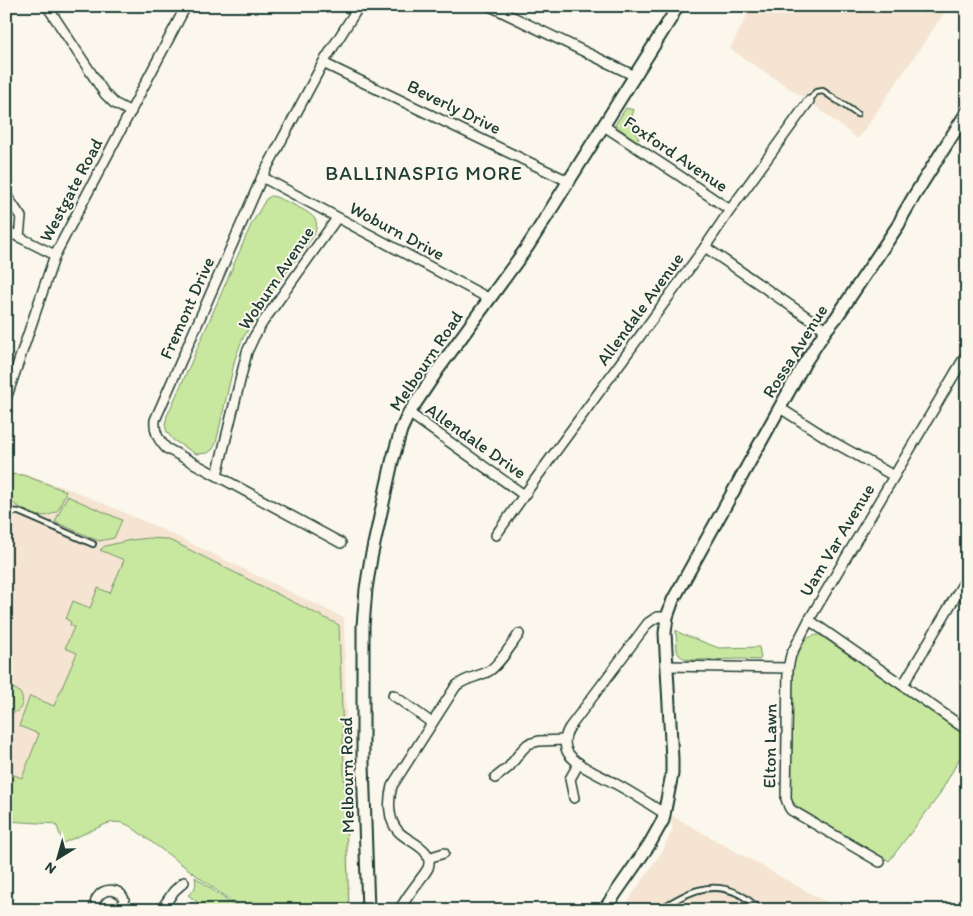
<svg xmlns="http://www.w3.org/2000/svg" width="973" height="916" viewBox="0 0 973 916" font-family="Itim,sans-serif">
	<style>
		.built { fill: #f4e4d1 }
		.green { fill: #c8e79f; stroke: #74926a }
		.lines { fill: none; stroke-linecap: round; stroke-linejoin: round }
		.service-casing { stroke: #1f3d34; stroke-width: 8 }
		.minor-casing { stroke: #1f3d34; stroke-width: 12 }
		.tertiary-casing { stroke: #1f3d34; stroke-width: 15 }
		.service { stroke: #fbf7ec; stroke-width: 4.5 }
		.minor { stroke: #fbf7ec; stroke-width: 9 }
		.tertiary { stroke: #fbf7ec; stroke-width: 11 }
		.labels { text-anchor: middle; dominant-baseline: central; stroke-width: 4; stroke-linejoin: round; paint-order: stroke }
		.street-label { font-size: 18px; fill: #1f3d34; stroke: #fbf7ec }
		.quarter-label { font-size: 20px; letter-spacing: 1px; fill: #1f3d34; stroke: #fbf7ec }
	</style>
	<rect width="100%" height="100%" fill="#fbf7ec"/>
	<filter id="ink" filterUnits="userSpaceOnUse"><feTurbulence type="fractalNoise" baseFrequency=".02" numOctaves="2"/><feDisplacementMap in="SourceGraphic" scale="10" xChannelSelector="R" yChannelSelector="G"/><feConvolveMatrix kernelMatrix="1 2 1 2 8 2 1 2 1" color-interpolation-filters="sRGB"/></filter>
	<g filter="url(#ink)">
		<g class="built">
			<path d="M752,6H882L897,13L901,7L919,15L923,6H949L858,139L809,101L730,49Z"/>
			<path d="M6,473L23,474L72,490L157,527L344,618L350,910H243L130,826L122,822H114L106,824L63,843L56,824L6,821Z"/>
			<path d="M669,814L840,910H622L663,850L673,829Z"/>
		</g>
		<g class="green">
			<path d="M626,108L634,110C629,121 633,129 639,139L637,141L615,125Z"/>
			<path d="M271,196L276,197C285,201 310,211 315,219C318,224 316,231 314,235L277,285L250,326L242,340L235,359L216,443L213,449L208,453L196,454L173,440L167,432L165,425L167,416L190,365L251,225L266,199Z"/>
			<path d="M6,474L23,475L66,491L59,509C54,514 48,516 41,516C31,515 9,504 6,493C5,487 6,480 6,474Z"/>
			<path d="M67,496L122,520L114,538L99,541L55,522Z"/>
			<path d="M149,538L166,539L176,543L339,625L349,910H243L130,826C122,822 116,821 106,824L63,843L56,824L6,821V772L22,778L39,734L19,726L30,696L54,706L77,653L65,648L74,627L70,625L71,622L66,619L73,601L90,608L98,588L110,593L124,560L100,550L105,546L131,540Z"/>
			<path d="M676,630L682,634L719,648L759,647L761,658L759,660L742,659L695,660L685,659L679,655L677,651Z"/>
			<path d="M820,635L967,736V745L938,797L889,861L799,808L792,801L790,789L793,665C797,650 803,635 820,635Z"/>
			<path d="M6,687C28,687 28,715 6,714Z"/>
			<path d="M195,877L240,910H208L188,895C195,891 197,885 195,877Z"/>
		</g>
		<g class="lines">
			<defs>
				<g id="service">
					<path d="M809,101L816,92L823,91L857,114"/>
					<path d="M6,511L19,512L93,544"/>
					<path d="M659,910C684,894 709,879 739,894C747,898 754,905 761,910"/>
				</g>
				<g id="minor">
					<path d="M47,6L105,94L114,103L131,112"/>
					<path d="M490,6L635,76"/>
					<path d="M323,63L570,182"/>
					<path d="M604,126L680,176L730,210"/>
					<path d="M262,177L490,299"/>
					<path d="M6,195L21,217L19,237L55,255"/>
					<path d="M6,231L19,237"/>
					<path d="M705,247L826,330"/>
					<path d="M6,399L55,255L186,6"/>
					<path d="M780,408L835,443L894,476"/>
					<path d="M409,413L524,495"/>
					<path d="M217,475L247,352L254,337L263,322L337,218"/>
					<path d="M496,535L537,477L705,247L730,210L809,101"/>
					<path d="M341,543L166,448C158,439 154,432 155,420L262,177L323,63L359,6"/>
					<path d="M809,620L967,353"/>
					<path d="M667,666L788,668"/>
					<path d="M903,685L967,577"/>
					<path d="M393,695L432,723"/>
					<path d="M495,778L509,767L522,750L528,744L539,741L565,740"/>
					<path d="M574,798L570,779L579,763"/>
					<path d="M665,814C648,803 631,792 614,783C600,775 577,766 568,753C563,744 565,734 570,727L648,623L657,617H667"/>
					<path d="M428,858L444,853"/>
					<path d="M880,862L791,810L789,807L786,799L788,668L791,655L809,620L967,730"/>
					<path d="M94,910C95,906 95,901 97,898C104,887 119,888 124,899L123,902"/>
					<path d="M161,910L174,891L184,882"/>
					<path d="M399,910C405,900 412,890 419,881C422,877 426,872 428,868C435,848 407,842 398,831C388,820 388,800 392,786L456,686C465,678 478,677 489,671C500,664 511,645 519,634"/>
				</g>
				<g id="tertiary">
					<path d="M368,910L363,764V626L366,589L371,558L392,462L401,430L409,413L439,368L528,246L671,18L677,6"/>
					<path d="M604,910L649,845L663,820L672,774V759L665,633L667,617L673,600L804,364L826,330L836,318L899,224L903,215L914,196L967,112"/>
				</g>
			</defs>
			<use href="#service" class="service-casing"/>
			<use href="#minor" class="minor-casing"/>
			<use href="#tertiary" class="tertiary-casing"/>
			<use href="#service" class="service"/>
			<use href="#minor" class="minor"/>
			<use href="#tertiary" class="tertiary"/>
		</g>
	</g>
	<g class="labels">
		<g class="street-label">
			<text transform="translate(454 107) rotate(26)">Beverly Drive</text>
			<text transform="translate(676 154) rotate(34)">Foxford Avenue</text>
			<text transform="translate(71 190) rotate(-62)">Westgate Road</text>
			<text transform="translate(397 231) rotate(28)">Woburn Drive</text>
			<text transform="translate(276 278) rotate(-56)">Woburn Avenue</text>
			<text transform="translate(187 308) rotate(-66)">Fremont Drive</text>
			<text transform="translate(640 309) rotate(-54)">Allendale Avenue</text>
			<text transform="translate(795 351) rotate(-58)">Rossa Avenue</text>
			<text transform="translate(426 361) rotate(-56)">Melbourn Road</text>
			<text transform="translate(476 441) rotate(35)">Allendale Drive</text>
			<text transform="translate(837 540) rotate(-59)">Uam Var Avenue</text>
			<text transform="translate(770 746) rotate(-89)">Elton Lawn</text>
			<text transform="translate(347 775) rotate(-91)">Melbourn Road</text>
		</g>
		<g class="quarter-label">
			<text x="424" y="173">BALLINASPIG MORE</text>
		</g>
	</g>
	<rect width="973" height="916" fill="none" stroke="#fbf7ec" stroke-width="25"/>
	<rect x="12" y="12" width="948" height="891" fill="none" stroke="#1f3d34" stroke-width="2" filter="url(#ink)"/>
	<g transform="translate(58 858) rotate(217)" stroke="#fbf7ec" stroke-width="4" paint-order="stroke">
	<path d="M0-4L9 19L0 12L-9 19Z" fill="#1f3d34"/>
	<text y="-8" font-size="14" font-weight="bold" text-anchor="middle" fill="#1f3d34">N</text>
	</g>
</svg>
